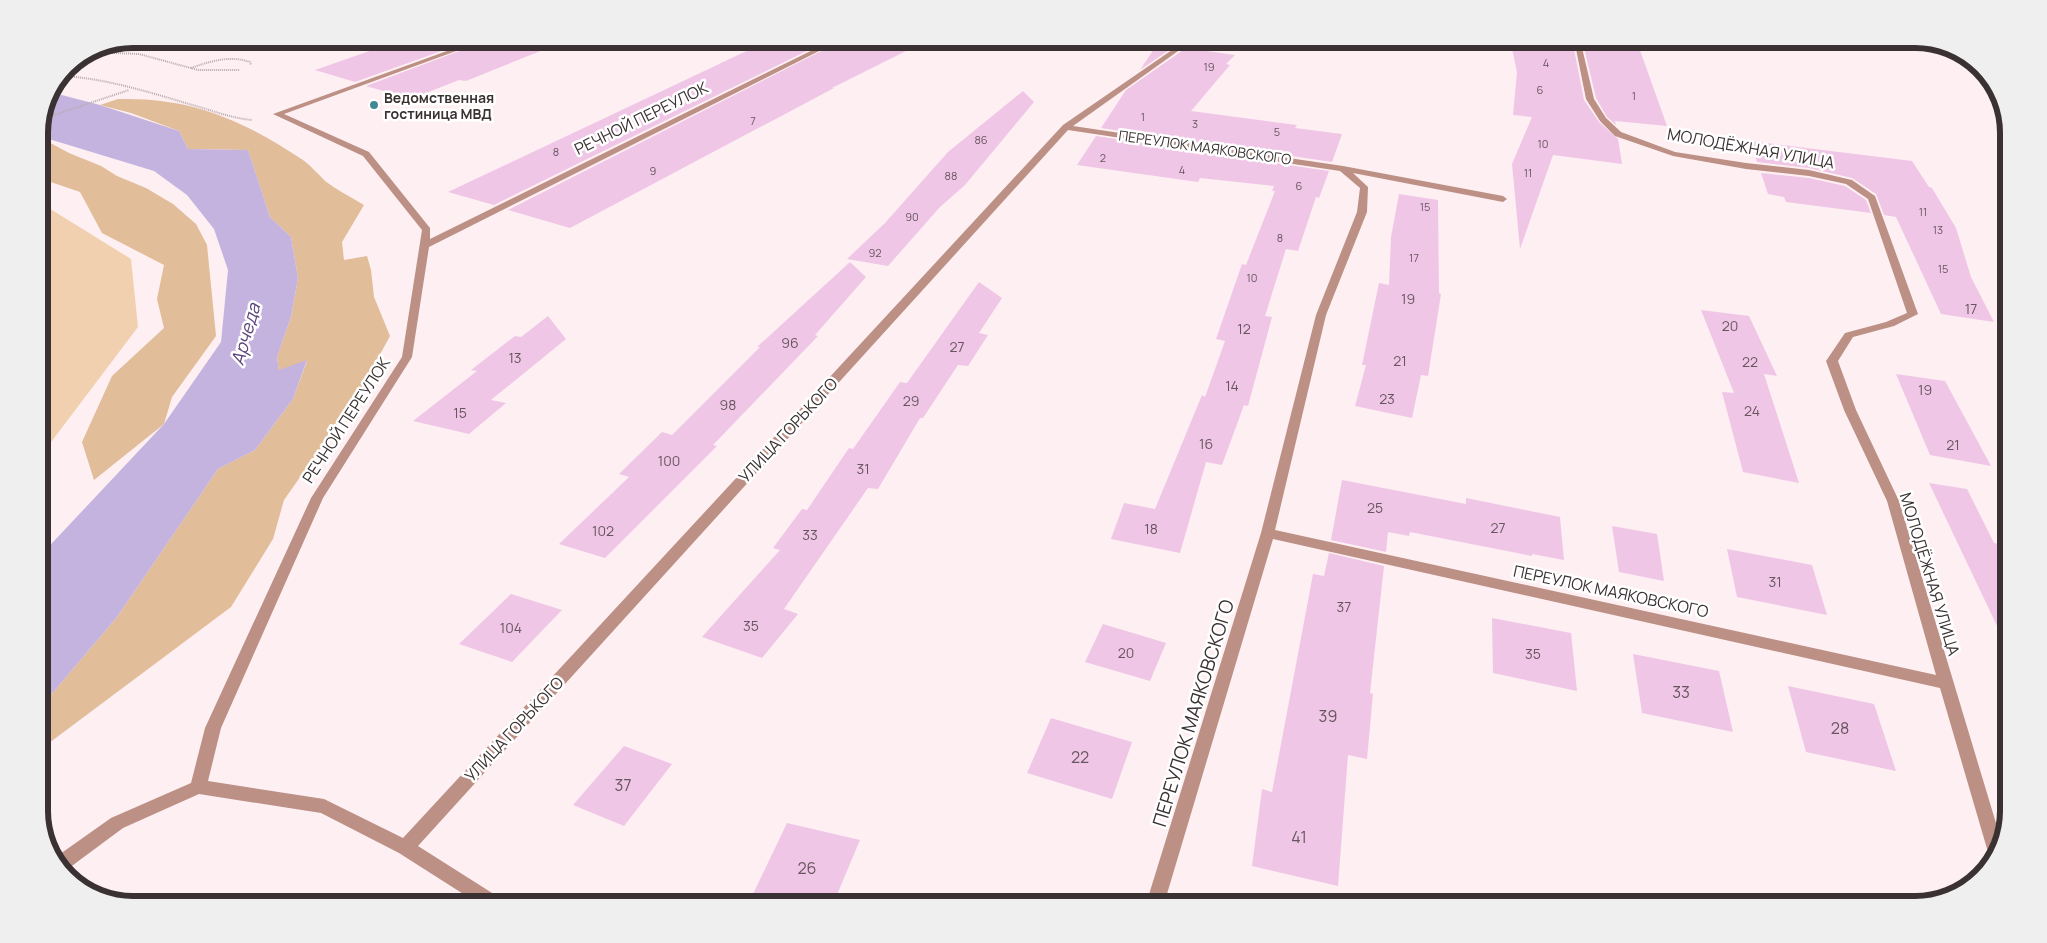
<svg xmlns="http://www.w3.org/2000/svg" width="2047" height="943" viewBox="0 0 2047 943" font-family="Manrope,sans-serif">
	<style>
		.green { fill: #f1d0af }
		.forest { fill: #e1bd99 }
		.water { fill: #c4b3df }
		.building { fill: #f0c6e7 }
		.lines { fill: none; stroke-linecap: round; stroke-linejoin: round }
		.path { stroke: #b9acae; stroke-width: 2; stroke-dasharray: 1 1; stroke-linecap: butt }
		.street { fill: #bc9085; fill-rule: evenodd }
		.poi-dot { fill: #438894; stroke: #fff; stroke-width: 2 }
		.labels { text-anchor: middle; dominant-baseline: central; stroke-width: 5; stroke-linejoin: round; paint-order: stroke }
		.far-number-label { font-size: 11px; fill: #68565f }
		.far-poi-label { font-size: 14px; font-weight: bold; fill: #3a3132; stroke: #fff; text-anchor: start }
		.far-street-label { font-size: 14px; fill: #3a3132; stroke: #fff }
		.number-label { font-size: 14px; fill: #68565f }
		.street-label { font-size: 16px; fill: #3a3132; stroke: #fff }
		.near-number-label { font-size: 16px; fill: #68565f }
		.water-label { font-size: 18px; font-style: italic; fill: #5a4179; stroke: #fff }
		.near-street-label { font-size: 19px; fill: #3a3132; stroke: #fff }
		.rim { fill: none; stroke: #3a3132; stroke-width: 6 }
	</style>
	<rect width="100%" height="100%" fill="#feeff2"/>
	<path class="green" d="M39,202L131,259L138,327L39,458Z"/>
	<g class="forest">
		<path d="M118,99C192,97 242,120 303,160C311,166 318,174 325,181C337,190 351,197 364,205L342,242L344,260L367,256L371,270L374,297L390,336L358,395L284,500L273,539L231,607L45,746L39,754V706L50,696L117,617L218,469L255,450L293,399L307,361L279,371L277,357L291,317L298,278L291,237L270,217L248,150L188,149L179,131L131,113L100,105Z"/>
		<path d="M39,137L69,153L101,166L117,176L146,188L173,204L196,224L207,245L216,336L172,397L164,424L94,480L82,442L112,376L164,328L157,299L164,265L102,233L80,192L39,178Z"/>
	</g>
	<path class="water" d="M54,93L100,105L179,131L188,149L248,150L270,217L291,237L298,278L291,317L277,357L279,370L307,360L293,399L255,450L218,469L117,617L50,696L39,706V557L164,424L221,342L228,270L214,229L187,195L154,171L39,136V126Z"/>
	<g class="building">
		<path d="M404,39H475L355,82L315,70Z"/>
		<path d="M491,39L568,40L466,81L459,80L411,99L366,86Z"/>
		<path d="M772,39H831L494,205L448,192Z"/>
		<path d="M845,39H930L832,88H834L570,228L508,210Z"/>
		<path d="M1510,39H1572L1584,100L1599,122L1618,139L1622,164L1553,155L1520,249L1512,164L1532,117L1513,115L1517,72Z"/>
		<path d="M1582,39H1636L1667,126L1615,121L1616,125L1607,117L1596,98Z"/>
		<path d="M1158,43L1175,46L1140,70Z"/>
		<path d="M1186,48L1235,55L1226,64L1230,65L1191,111L1297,125L1295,128L1342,134L1332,162L1101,128L1126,90Z"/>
		<path d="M1023,91L1034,102L965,185L940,207L888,266L847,259L885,223L948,152Z"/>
		<path d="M1096,136L1329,171L1319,198L1316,197L1298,251L1286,249L1265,316L1272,317L1248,406L1244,405L1222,465L1206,462L1180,553L1111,539L1124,503L1155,509L1202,395L1205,397L1225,341L1216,339L1242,264L1246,265L1275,191H1272L1274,186L1200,178L1198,182L1077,165Z"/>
		<path d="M1750,141L1912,161L1929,187L1932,188L1956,228L1971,277L1994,322L1941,314L1896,217L1884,215L1876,194L1852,178L1809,168L1757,162Z"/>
		<path d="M1761,173L1809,178L1845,186L1866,200L1871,213L1786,202L1784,197L1768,194Z"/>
		<path d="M1399,194L1438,200L1439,293L1441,294L1428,376L1421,375L1412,418L1355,406L1366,365H1362L1379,283L1389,285L1391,237Z"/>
		<path d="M850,262L866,277L815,335L818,336L713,445L717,446L605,558L559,544L629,477L619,474L662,432L672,435L760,347H757Z"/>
		<path d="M979,282L1002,298L979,333L988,335L968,366L958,365L923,418H920L878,489L868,488L784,609L798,614L762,658L702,637L780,550L773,548L802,509L807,510L849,448L853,449L900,382L907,383Z"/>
		<path d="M1701,310L1749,316L1777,376L1764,374L1799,483L1743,472L1722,392L1734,393Z"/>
		<path d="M548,316L566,339L491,400L506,403L469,434L413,421L477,371L471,370L515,336L521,337Z"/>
		<path d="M1896,374L1945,381L1991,466L1930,455Z"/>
		<path d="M1342,480L1466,504V498L1560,517L1564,560L1532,554V556L1410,532L1409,536L1388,532L1386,552L1331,540Z"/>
		<path d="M1929,483L1967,489L1994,543L2008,546V649Z"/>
		<path d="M1612,526L1657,534L1664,581L1619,572Z"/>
		<path d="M1727,549L1812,565L1827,615L1737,597Z"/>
		<path d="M1329,553L1384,566L1370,693L1373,694L1367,759L1348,755L1338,886L1252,866L1262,789L1272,792L1313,574L1324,576Z"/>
		<path d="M511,594L562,610L512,662L459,644Z"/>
		<path d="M1492,618L1571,633L1577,691L1493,673Z"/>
		<path d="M1103,624L1166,643L1150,681L1085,662Z"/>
		<path d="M1633,654L1719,671L1733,732L1642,713Z"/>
		<path d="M1788,686L1874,704L1896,771L1806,752Z"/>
		<path d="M1051,718L1132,742L1112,799L1027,773Z"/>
		<path d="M624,746L672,764L624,826L573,805Z"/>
		<path d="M787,823L860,840L833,904H785L752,896Z"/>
	</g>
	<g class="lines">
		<g class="path">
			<path d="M88,52L139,54L198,70H240"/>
			<path d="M191,68C211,61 230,55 250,62L251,65"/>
			<path d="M62,76C104,78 149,92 189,104C211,110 230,118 252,120"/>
			<path d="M42,119L129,90"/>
		</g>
		<g class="street">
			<path d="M480,39H489L284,114L369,152L430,228V239L835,39H843L429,247L412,357L323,498L221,728L208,781L324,799L403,838L1063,125L1188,39H1195L1073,126L1343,166L1503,196L1507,199L1503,202L1353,173L1368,187L1367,212L1326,315L1275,530L1936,675L1887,501L1844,410L1826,361L1845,333L1886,322L1907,313L1868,199L1846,184L1809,176L1746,169L1673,156L1615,136L1600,121L1586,99L1574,39H1580L1594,99L1606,118L1621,132L1675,152L1746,163L1809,170L1852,180L1875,196L1918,314L1894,326L1853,337L1838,361L1856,410L1899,501L2002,843L2001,847L1990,859L1940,688L1273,539L1164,904H1146L1261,533L1316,315L1357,212L1360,188L1340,171L1068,130L418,846L500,898L503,904H479L399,853L321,813L199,794L123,828L65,871L55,863L53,859L111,818L191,783L205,728L311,498L402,357L422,230L363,156L273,114Z"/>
			<path d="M1808,39H1831L1955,50L1960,54L1811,41Z"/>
		</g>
	</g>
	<circle class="poi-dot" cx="374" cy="105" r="5"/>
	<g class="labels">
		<g class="far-number-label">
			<text x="1546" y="62">4</text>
			<text x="1209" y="66">19</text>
			<text x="1540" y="89">6</text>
			<text x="1634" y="95">1</text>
			<text x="1143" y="116">1</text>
			<text x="753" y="120">7</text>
			<text x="1195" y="123">3</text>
			<text x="1277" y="131">5</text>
			<text x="981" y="139">86</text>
			<text x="1543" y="143">10</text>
			<text x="556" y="151">8</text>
			<text x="1103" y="157">2</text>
			<text x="1182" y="169">4</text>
			<text x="653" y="170">9</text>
			<text x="1528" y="172">11</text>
			<text x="951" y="175">88</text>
			<text x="1299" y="185">6</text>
			<text x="1425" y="206">15</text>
			<text x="1923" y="211">11</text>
			<text x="912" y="216">90</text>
			<text x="1938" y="229">13</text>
			<text x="1280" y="237">8</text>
			<text x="875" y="252">92</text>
			<text x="1414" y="257">17</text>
			<text x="1943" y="268">15</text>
			<text x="1252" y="277">10</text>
		</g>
		<g class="far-poi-label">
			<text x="384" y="97">Ведомственная<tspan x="384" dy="16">гостиница МВД</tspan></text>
		</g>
		<g class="far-street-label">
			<text transform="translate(1205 147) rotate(8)">ПЕРЕУЛОК МАЯКОВСКОГО</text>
		</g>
		<g class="number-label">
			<text x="1408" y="298">19</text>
			<text x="1971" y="308">17</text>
			<text x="1730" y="325">20</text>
			<text x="1244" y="328">12</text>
			<text x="790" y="342">96</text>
			<text x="957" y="346">27</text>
			<text x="515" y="357">13</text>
			<text x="1400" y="360">21</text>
			<text x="1750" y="361">22</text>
			<text x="1232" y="385">14</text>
			<text x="1925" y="389">19</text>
			<text x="1387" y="398">23</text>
			<text x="911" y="400">29</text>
			<text x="728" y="404">98</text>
			<text x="1752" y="410">24</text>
			<text x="460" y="412">15</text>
			<text x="1206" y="443">16</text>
			<text x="1953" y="444">21</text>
			<text x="669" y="460">100</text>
			<text x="863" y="468">31</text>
			<text x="1375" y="507">25</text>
			<text x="1498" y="527">27</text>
			<text x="1151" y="528">18</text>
			<text x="603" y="530">102</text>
			<text x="810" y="534">33</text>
			<text x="1775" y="581">31</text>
			<text x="1344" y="606">37</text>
			<text x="751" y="625">35</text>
			<text x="511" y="627">104</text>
			<text x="1126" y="652">20</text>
			<text x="1533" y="653">35</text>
		</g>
		<g class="street-label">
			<text transform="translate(641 118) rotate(-26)">РЕЧНОЙ ПЕРЕУЛОК</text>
			<text transform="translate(1751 148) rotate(10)">МОЛОДЁЖНАЯ УЛИЦА</text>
			<text transform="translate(346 420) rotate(-57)">РЕЧНОЙ ПЕРЕУЛОК</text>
			<text transform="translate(788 430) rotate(-47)">УЛИЦА ГОРЬКОГО</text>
			<text transform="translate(1930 574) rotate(73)">МОЛОДЁЖНАЯ УЛИЦА</text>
			<text transform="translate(1611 591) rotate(12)">ПЕРЕУЛОК МАЯКОВСКОГО</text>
			<text transform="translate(514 729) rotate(-47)">УЛИЦА ГОРЬКОГО</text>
		</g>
		<g class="near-number-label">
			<text x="1681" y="692">33</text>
			<text x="1328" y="716">39</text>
			<text x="1840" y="728">28</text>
			<text x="1080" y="757">22</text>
			<text x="623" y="785">37</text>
			<text x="1299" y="837">41</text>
			<text x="807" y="868">26</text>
		</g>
		<g class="water-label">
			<text transform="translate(245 334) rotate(-74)">Арчеда</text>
		</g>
		<g class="near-street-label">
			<text transform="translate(1193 713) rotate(-73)">ПЕРЕУЛОК МАЯКОВСКОГО</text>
		</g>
	</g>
	<path d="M0 0H2047V943H0ZM133 48H1915A85 85 0 0 1 2000 133V811A85 85 0 0 1 1915 896H133A85 85 0 0 1 48 811V133A85 85 0 0 1 133 48Z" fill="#efefef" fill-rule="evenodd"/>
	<path class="rim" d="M133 48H1915A85 85 0 0 1 2000 133V811A85 85 0 0 1 1915 896H133A85 85 0 0 1 48 811V133A85 85 0 0 1 133 48Z"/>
</svg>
